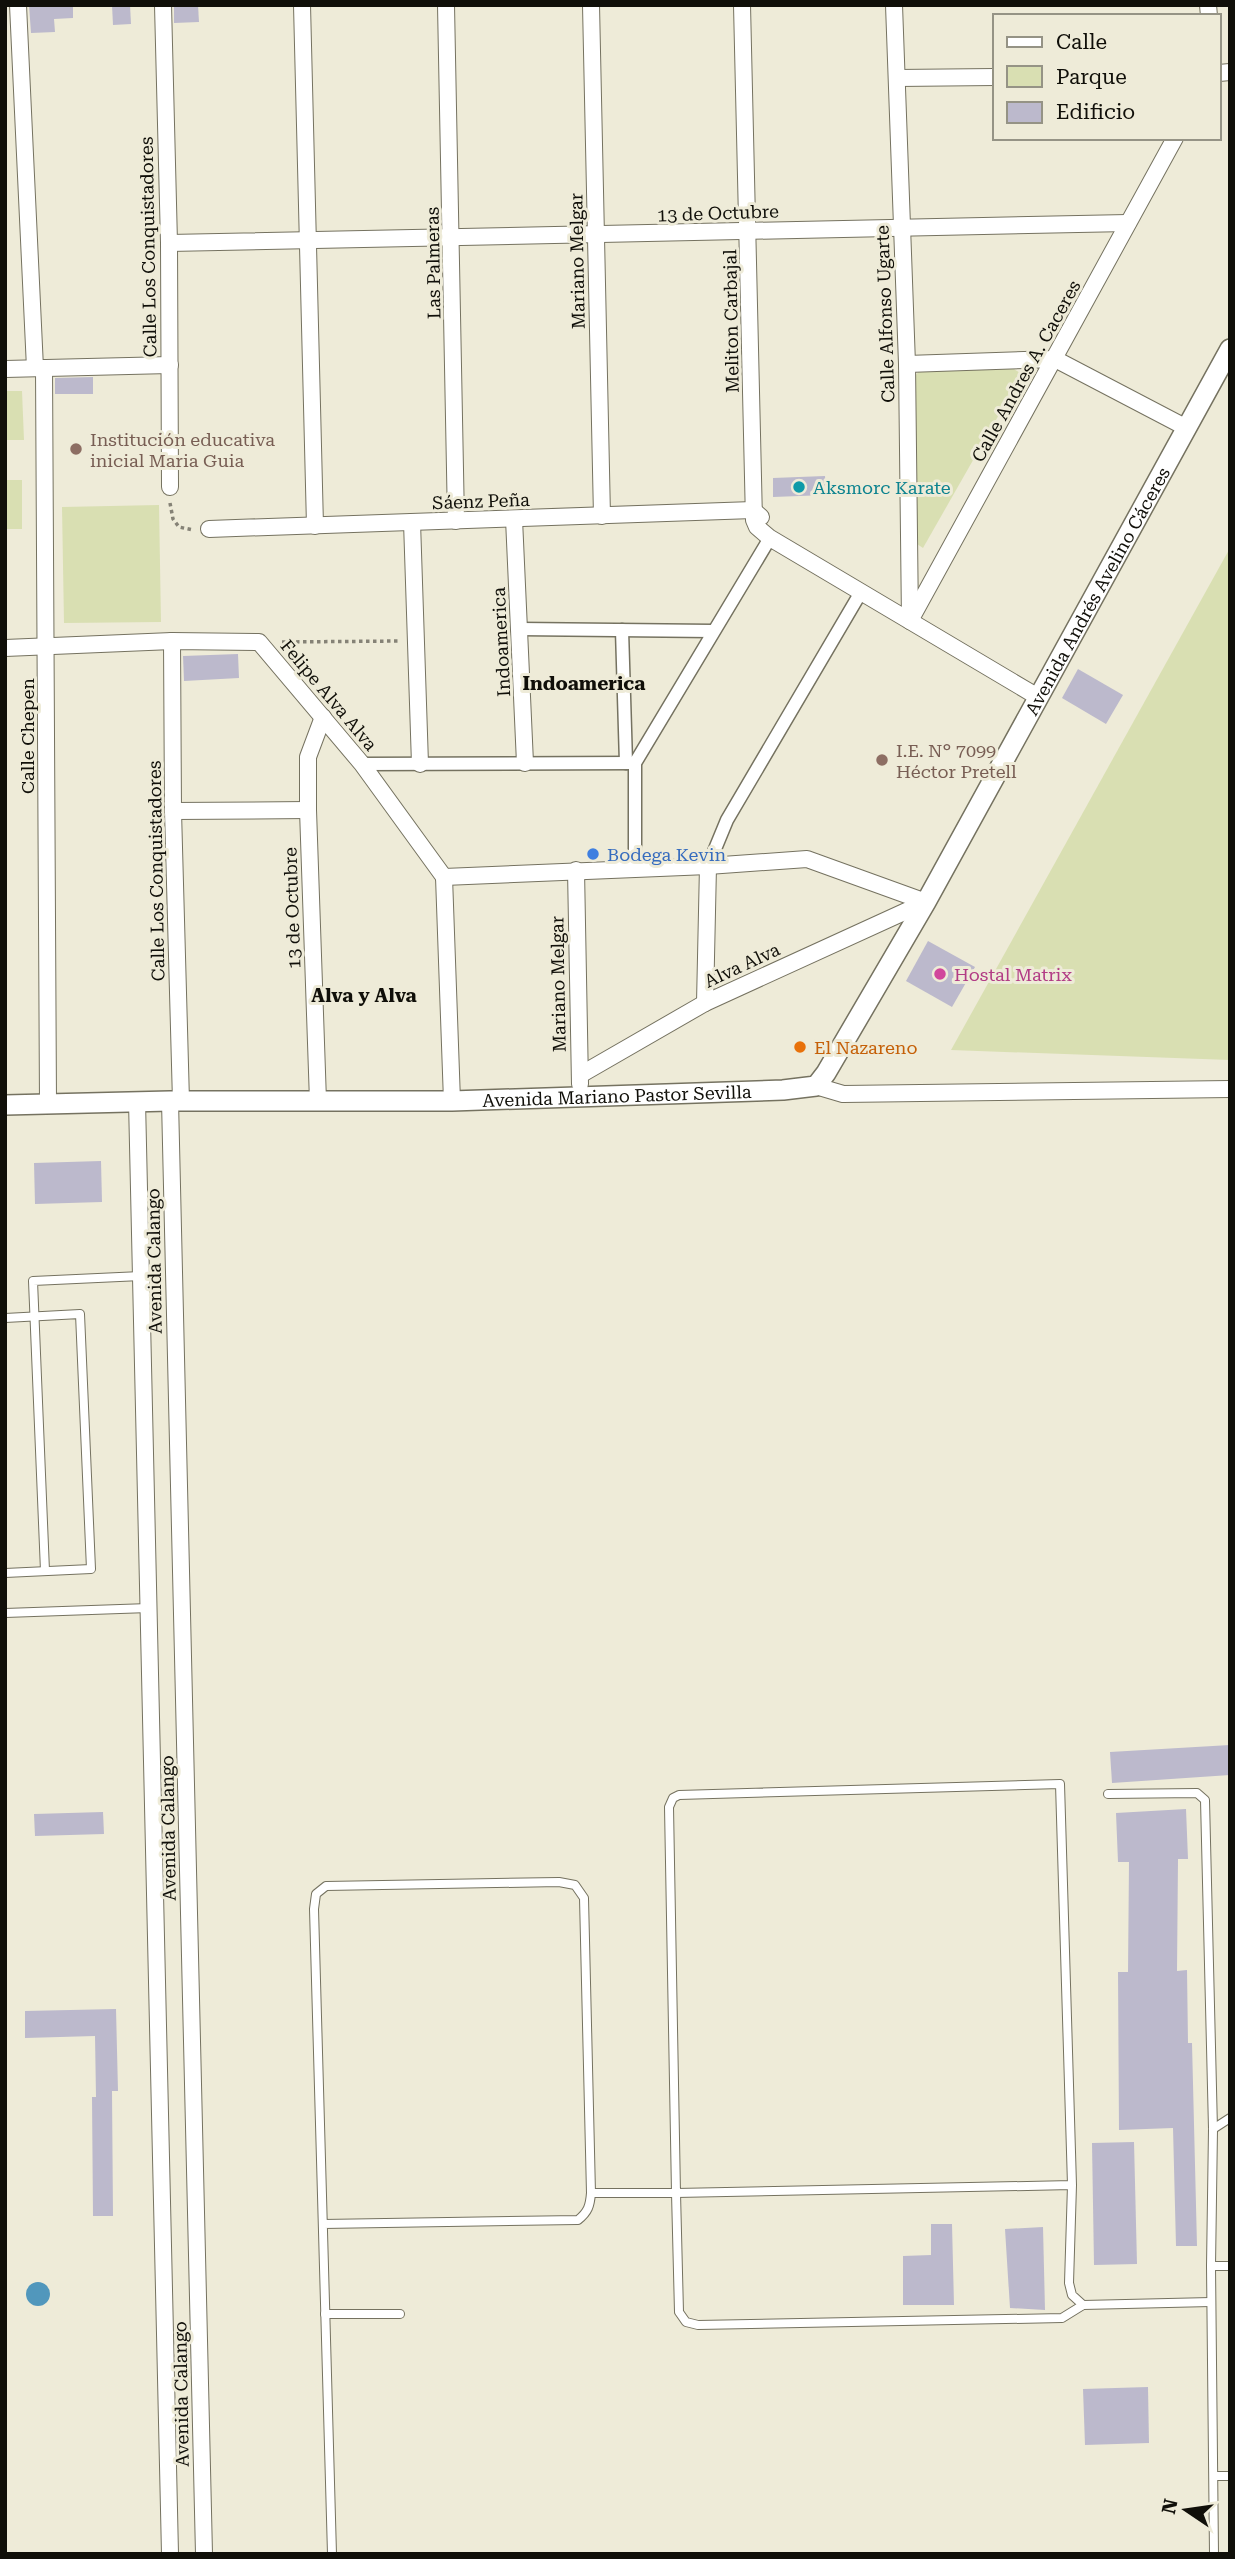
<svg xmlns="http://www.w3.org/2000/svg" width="1235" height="2559" viewBox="0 0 1235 2559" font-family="'Roboto Serif',serif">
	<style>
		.green { fill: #d9dfb2 }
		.water { fill: #5197bc }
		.building { fill: #bcb9cc }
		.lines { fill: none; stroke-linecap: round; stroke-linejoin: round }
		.service-casing { stroke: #757260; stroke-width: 10 }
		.pedestrian-casing { stroke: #757260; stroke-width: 15 }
		.minor-casing { stroke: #757260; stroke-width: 18 }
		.tertiary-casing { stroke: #757260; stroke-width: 22 }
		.path { stroke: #858276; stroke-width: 3.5; stroke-dasharray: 3.5 3.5; stroke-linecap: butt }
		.service { stroke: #fff; stroke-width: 8 }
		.pedestrian { stroke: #fff; stroke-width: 12 }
		.minor { stroke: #fff; stroke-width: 16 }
		.tertiary { stroke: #fff; stroke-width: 19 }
		.education-dot { fill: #8d6e63; stroke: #eeebd8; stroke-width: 2.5 }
		.culture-dot { fill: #0f9aa8; stroke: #eeebd8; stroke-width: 2.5 }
		.shop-dot { fill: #3f7fe0; stroke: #eeebd8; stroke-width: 2.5 }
		.hotel-dot { fill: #d1479c; stroke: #eeebd8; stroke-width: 2.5 }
		.food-dot { fill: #e8710a; stroke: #eeebd8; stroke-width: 2.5 }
		.labels { text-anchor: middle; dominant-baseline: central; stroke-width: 6; stroke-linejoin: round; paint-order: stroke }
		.street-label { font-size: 18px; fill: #100f09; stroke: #eeebd8 }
		.education-label { font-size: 18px; fill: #785e54; stroke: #eeebd8; text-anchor: start }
		.culture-label { font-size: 18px; fill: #0d838f; stroke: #eeebd8; text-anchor: start }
		.shop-label { font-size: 18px; fill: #366cbe; stroke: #eeebd8; text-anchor: start }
		.hotel-label { font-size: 18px; fill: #b23c85; stroke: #eeebd8; text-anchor: start }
		.food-label { font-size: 18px; fill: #c56008; stroke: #eeebd8; text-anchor: start }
		.neighbourhood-label { font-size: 19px; font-weight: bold; fill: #100f09; stroke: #eeebd8 }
	</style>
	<rect width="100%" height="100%" fill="#eeebd8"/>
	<g class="green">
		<path d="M921,369H1014L1020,373L1021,376L923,548L917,544L915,376Z"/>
		<path d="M5,391H22L24,440H5Z"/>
		<rect x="5" y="480" width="17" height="49"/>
		<path d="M159,505L161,622L64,623L62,507Z"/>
		<path d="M1230,548V1060L951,1050Z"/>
	</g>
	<circle class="water" cx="38" cy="2294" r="12"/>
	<g class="building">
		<path d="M29,5H73V18L54,19L55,32L31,33Z"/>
		<path d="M112,5H130L131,24L113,25Z"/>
		<path d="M174,5H198L199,22L174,23Z"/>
		<path d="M93,377V394H55V378Z"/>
		<path d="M825,476L826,495L773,497V478Z"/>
		<path d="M238,654L239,678L184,681L183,656Z"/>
		<path d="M1078,669L1123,695L1106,724L1062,698Z"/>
		<path d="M928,941L975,967L952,1007L906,981Z"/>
		<path d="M101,1161L102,1202L35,1204L34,1163Z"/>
		<path d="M1230,1745V1775L1112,1783L1110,1752Z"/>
		<path d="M1186,1809L1188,1859H1178L1177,1971L1187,1970L1188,2043H1192L1197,2246H1176L1173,2128L1119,2130L1118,1972H1128L1129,1862H1118L1116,1813Z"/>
		<path d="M103,1812L104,1834L35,1836L34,1814Z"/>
		<path d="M116,2009L118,2091H112L113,2216H93L92,2097H96L95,2036L25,2038V2011Z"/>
		<path d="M1134,2142L1137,2264L1094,2265L1092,2143Z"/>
		<path d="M931,2224H952L954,2305H903V2256L931,2255Z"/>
		<path d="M1043,2227L1045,2310L1010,2308L1005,2229Z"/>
		<path d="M1148,2387L1149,2443L1085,2445L1083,2389Z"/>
	</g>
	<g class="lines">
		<defs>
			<g id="service">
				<path d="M5,1318L80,1314L91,1569L5,1573"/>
				<path d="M45,1571L33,1281L141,1276"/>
				<path d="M5,1613L149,1608"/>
				<path d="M1108,1794L1197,1793L1205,1800L1213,2129L1211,2266L1214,2554"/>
				<path d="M1213,2129L1230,2118"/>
				<path d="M1072,2185L676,2193L669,1807L673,1798L679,1795L1060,1784L1072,2185L1069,2283L1072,2295L1083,2305"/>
				<path d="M591,2193H676L679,2312L686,2322L698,2325L1062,2318L1083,2305L1211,2302"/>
				<path d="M323,2224L578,2220C588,2212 590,2206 591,2193L584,1898L575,1885L559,1882L326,1886L316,1894L314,1909L332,2554"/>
				<path d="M1211,2266H1230"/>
				<path d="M325,2314H400"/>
				<path d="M1214,2476H1230"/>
			</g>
			<g id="pedestrian">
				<path d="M519,629L713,631"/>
				<path d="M622,630L626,763"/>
				<path d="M362,764L635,763"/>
				<path d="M708,866L727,820L861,592"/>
				<path d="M635,869V763L770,538"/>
			</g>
			<g id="minor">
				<path d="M18,5L35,368"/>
				<path d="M163,5L169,243L170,487"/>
				<path d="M302,5L315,526"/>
				<path d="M446,5L456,521"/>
				<path d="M591,5L602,516"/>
				<path d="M742,5L754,520L757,527L770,538L1038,697"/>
				<path d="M894,5L907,364L910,621"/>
				<path d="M1208,5L1209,16"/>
				<path d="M1219,73L1230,72"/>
				<path d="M897,78L995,77"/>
				<path d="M169,243L1128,223"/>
				<path d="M907,364L1055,359L1185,427"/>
				<path d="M44,368L48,1103"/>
				<path d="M5,369L170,365"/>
				<path d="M514,519L525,763"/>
				<path d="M412,522L420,764"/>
				<path d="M209,529L753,510L761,517"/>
				<path d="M911,619L1175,138"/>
				<path d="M172,641L173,811L181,1101"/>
				<path d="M5,648L172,641L259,642L362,764L444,877"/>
				<path d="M173,811L308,810"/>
				<path d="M576,870L580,1084"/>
				<path d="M444,877L708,866L807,859L926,902"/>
				<path d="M444,877L452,1101"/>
				<path d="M705,1003L708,866"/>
				<path d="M580,1075L705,1003L926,902"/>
				<path d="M816,1086L843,1094L1230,1089"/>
				<path d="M137,1101L170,2554"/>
				<path d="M170,1101L204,2554"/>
				<path d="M318,1101L308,810V757L323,717"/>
			</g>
			<g id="tertiary">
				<path id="s1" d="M5,1105L170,1101H452L783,1090L816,1086L826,1073L926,902L1230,349"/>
			</g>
		</defs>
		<use href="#service" class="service-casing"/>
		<use href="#pedestrian" class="pedestrian-casing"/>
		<use href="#minor" class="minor-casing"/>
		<use href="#tertiary" class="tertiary-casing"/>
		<g class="path">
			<path d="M170,503L173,519L179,527L193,530"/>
			<path d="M282,642L401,641"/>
		</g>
		<use href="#service" class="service"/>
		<use href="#pedestrian" class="pedestrian"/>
		<use href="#minor" class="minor"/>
		<use href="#tertiary" class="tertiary"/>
	</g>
	<g class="education-dot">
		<circle cx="76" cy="449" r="7"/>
		<circle cx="882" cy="760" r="7"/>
	</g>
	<circle class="culture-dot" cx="799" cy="487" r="7"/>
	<circle class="shop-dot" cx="593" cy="854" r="7"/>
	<circle class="hotel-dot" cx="940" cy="974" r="7"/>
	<circle class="food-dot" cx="800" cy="1047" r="7"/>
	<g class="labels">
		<g class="street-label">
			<text transform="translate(718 213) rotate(-2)">13 de Octubre</text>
			<text transform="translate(148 247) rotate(-91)">Calle Los Conquistadores</text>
			<text transform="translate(577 261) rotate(-91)">Mariano Melgar</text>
			<text transform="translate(433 263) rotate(-91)">Las Palmeras</text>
			<text transform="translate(885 314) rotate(-92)">Calle Alfonso Ugarte</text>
			<text transform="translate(731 321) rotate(-91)">Meliton Carbajal</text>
			<text transform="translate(1026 371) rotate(-61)">Calle Andres A. Caceres</text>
			<text transform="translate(481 501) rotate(-2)">Sáenz Peña</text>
			<text stroke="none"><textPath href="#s1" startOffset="1381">Avenida Andrés Avelino Cáceres</textPath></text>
			<text transform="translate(501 642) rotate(-93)">Indoamerica</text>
			<text transform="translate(329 695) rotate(50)">Felipe Alva Alva</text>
			<text transform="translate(27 736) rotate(-90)">Calle Chepen</text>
			<text transform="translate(156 871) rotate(-91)">Calle Los Conquistadores</text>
			<text transform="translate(292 908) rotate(-92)">13 de Octubre</text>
			<text transform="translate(742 965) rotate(-25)">Alva Alva</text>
			<text transform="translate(558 984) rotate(-91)">Mariano Melgar</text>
			<text stroke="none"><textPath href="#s1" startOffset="612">Avenida Mariano Pastor Sevilla</textPath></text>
			<text transform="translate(154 1261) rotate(-91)">Avenida Calango</text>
			<text transform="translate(168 1828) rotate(-91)">Avenida Calango</text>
			<text transform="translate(181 2394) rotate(-91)">Avenida Calango</text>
		</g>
		<g class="education-label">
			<text x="90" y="439">Institución educativa<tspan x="90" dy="21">inicial Maria Guia</tspan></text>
			<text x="896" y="750">I.E. N° 7099<tspan x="896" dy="21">Héctor Pretell</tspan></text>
		</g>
		<g class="culture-label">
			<text x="813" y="487">Aksmorc Karate</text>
		</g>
		<g class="shop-label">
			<text x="607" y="854">Bodega Kevin</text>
		</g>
		<g class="hotel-label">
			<text x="954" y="974">Hostal Matrix</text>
		</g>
		<g class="food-label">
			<text x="814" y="1047">El Nazareno</text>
		</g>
		<g class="neighbourhood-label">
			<text x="584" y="683">Indoamerica</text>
			<text x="364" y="995">Alva y Alva</text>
		</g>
	</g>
	<rect width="1235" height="2559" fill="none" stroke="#100f09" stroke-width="14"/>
	<rect x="993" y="14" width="228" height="126" fill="#eeebd8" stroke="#959385" stroke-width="2"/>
	<rect x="1007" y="37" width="35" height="10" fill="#ffffff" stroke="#959385" stroke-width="2"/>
	<text x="1056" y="49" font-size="21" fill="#100f09">Calle</text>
	<rect x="1007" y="66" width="35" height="21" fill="#d9dfb2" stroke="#959385" stroke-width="2"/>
	<text x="1056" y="84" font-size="21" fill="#100f09">Parque</text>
	<rect x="1007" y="102" width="35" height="21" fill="#bcb9cc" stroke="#959385" stroke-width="2"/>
	<text x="1056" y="119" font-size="21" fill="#100f09">Edificio</text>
	<g transform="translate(1186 2510) rotate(283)" stroke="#eeebd8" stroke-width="5" paint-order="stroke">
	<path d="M0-5L12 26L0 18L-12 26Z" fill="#100f09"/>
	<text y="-10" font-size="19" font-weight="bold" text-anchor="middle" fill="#100f09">N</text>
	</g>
</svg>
